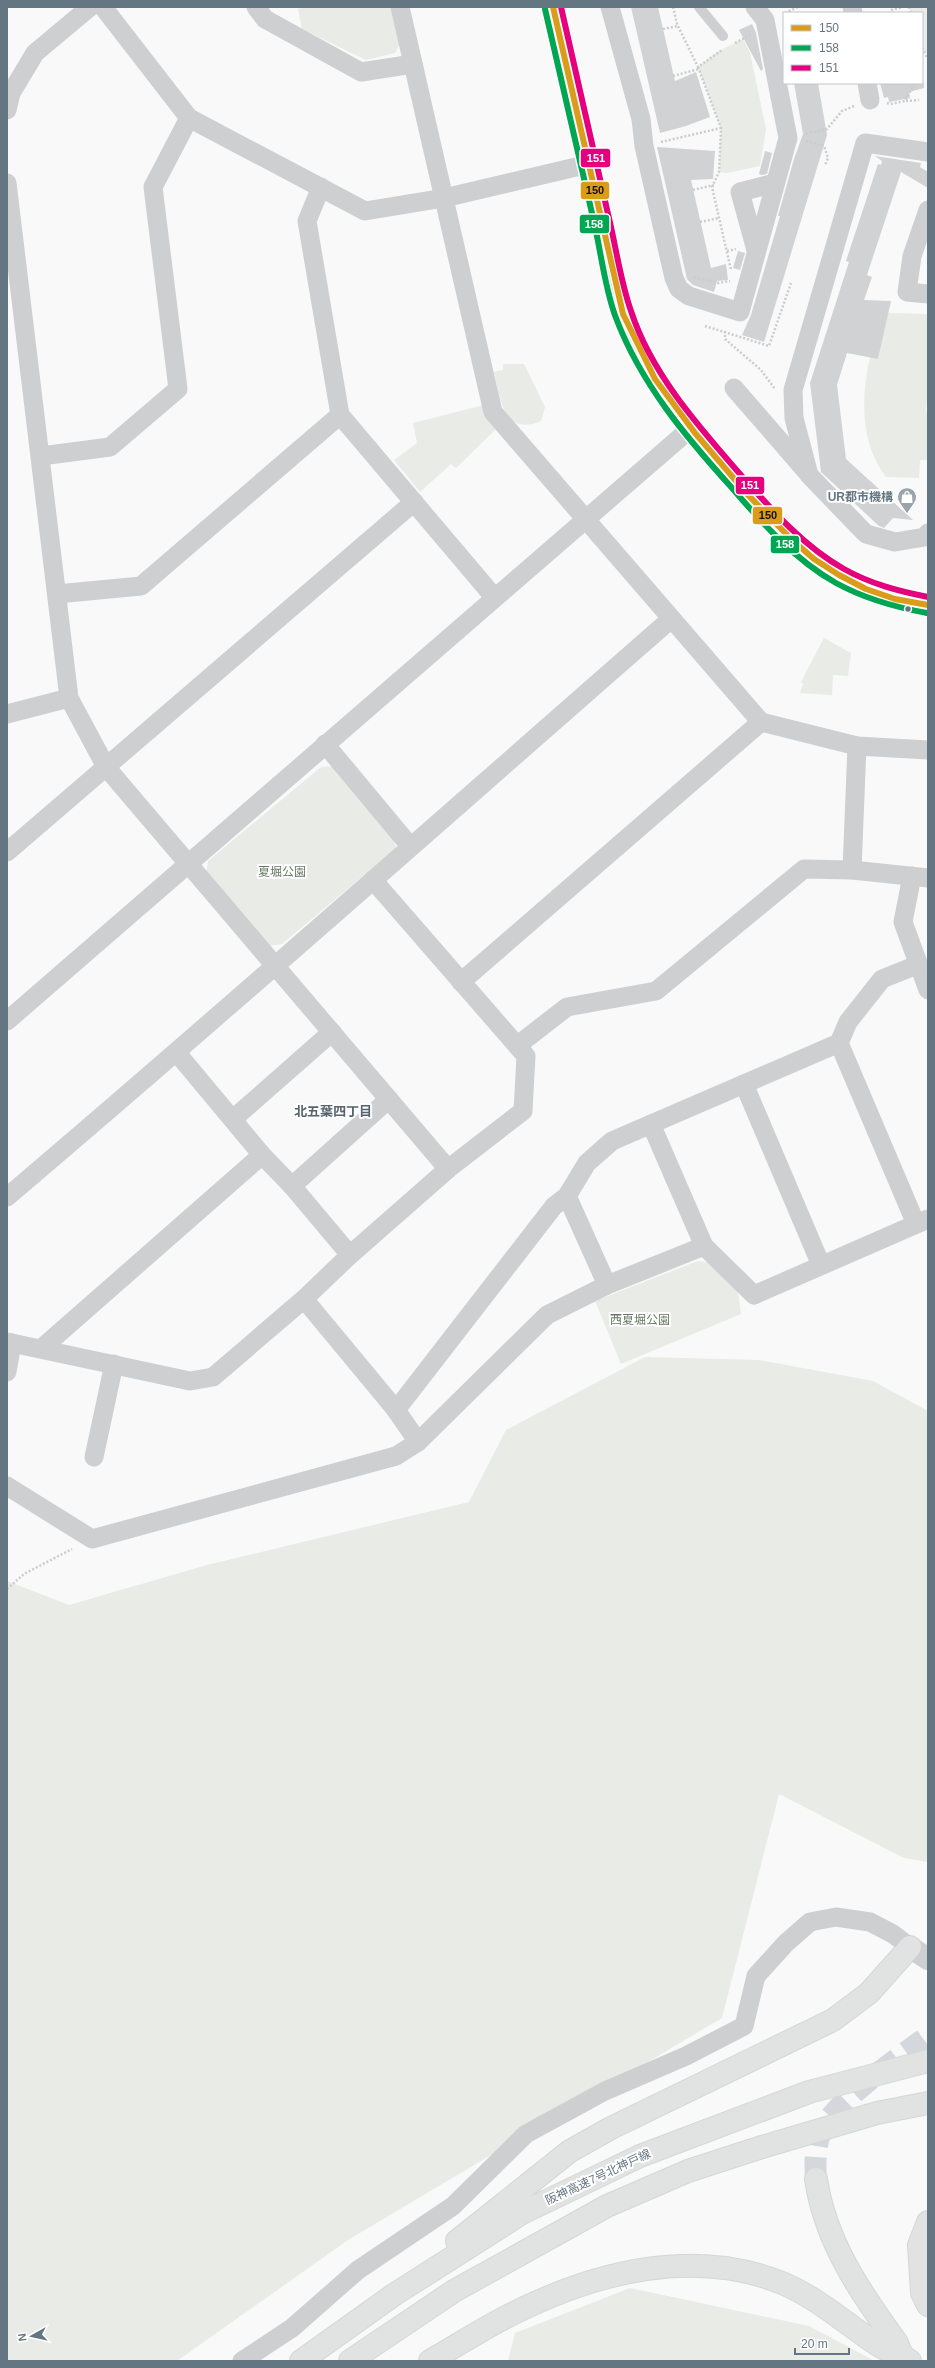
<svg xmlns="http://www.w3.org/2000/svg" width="935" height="2368" viewBox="0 0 935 2368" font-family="Helvetica,'Noto Sans JP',sans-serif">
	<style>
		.green { fill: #e8ebe6 }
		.building { fill: #d0d2d3 }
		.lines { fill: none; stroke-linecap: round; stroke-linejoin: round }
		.motorway-tunnel { stroke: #d4d8dc; stroke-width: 22; stroke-dasharray: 22 11; stroke-linecap: butt }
		.motorway-casing { stroke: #d5d6d6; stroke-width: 24 }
		.path { stroke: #cbcccd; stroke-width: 2.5; stroke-dasharray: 2 2; stroke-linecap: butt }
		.service { stroke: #cecfd0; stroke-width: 10 }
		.minor { stroke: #cecfd0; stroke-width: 19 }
		.tertiary { stroke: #cecfd0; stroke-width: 22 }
		.motorway { stroke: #e1e2e2; stroke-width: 22 }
		.bus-1-casing { stroke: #fff; stroke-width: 9 }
		.bus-2-casing { stroke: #fff; stroke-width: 9 }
		.bus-3-casing { stroke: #fff; stroke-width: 9 }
		.bus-1 { stroke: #da9c1a; stroke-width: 6 }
		.bus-2 { stroke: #00a651; stroke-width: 6 }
		.bus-3 { stroke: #e5007d; stroke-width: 6 }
		.bus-dot { fill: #657683; stroke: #fff; stroke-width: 1.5 }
		.labels { text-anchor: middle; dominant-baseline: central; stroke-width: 4; stroke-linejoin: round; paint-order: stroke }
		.poi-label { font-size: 12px; font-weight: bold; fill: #657683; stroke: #fff; text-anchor: end }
		.park-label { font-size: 12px; fill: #687a64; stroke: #fff }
		.street-label { font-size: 12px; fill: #657683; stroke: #fff }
		.neighbourhood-label { font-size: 13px; font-weight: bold; fill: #57646e; stroke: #fff }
		.line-badge { stroke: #fff; stroke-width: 1.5 }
		.badge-label { font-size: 11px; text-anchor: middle; font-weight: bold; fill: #fff }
		.pale-badge-label { font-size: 11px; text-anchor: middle; font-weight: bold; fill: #111 }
	</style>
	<rect width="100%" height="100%" fill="#f9f9f9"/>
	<g class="green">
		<path d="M305,7H394L402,41L395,53L366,60L302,29L298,9Z"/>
		<path d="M909,7H928V55L922,48V13H911Z"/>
		<path d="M743,39L750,53L766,129L760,166L727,173L719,172L721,128L698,67L719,51Z"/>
		<path d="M888,313L928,314V390L926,411L928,412V460H920L919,478L886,477C860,443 861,397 870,357L878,359Z"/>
		<path d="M503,364H524L545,407L541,421C504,437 500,399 494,372L503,370Z"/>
		<path d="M484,405L499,426L456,468L451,464L420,492L394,460L417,443L413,423Z"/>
		<path d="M824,638L851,653L848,676L833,675L832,695L800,693L803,684L801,682Z"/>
		<path d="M335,766L393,836L396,848L282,944L268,946L206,876L208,861L321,767Z"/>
		<path d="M698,1261L712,1263L738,1292L741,1314L621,1364L595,1301Z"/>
		<path d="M645,1357L759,1360L873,1381L928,1411V1862L904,1858L779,1794L722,2018L348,2240L177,2361H7V1581L69,1605L207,1565L469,1502L506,1430Z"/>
		<path d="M630,2288L809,2326L875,2361H508L515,2333Z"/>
	</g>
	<g class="building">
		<path d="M631,7H658L675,81L696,72L710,117L686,126L660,133Z"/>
		<path d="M752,24L756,33L763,69L761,71L739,30Z"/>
		<path d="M794,83H818L827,135L764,342L742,335L751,315L780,216H778L794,159L803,134Z"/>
		<path d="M880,83H924V88L909,92L910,98L889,102L888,97L884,98Z"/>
		<path d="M657,147L715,151L713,179L691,180L711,268L726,264L728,280L717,281L714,292L693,285L687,279Z"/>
		<path d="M765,151L772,153L767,174L762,175L759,174Z"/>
		<path d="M875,156L921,163L920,167L928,172V188L901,172L867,275L872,277L864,300L891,301L878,359L847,353L837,385L846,459L913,520L893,518L884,528L879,526L821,472L810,383L849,262L846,261L878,164L881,165L882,161Z"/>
		<path d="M738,251L745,253L740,270L733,268Z"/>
	</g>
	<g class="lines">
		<path class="motorway-tunnel" d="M816,2179C815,2164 815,2148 820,2134C834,2101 899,2058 928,2036"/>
		<defs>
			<g id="motorway">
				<path d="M816,2179C825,2241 860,2292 897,2343L902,2355"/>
				<path d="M928,2222L919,2245L922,2293L928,2305"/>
				<path d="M457,2241L570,2151L611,2128L833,2020L869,1993L910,1947"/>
				<path d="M301,2361L395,2294L522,2213L640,2156L809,2092L928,2061"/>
				<path d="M350,2361L454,2291L607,2206L688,2171L762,2147L877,2113L928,2103"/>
				<path d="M430,2361C458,2345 485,2327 514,2313C596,2272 694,2247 782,2283C818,2298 846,2324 878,2345C888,2352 900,2353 910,2361"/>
			</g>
		</defs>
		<use href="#motorway" class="motorway-casing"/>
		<g class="path">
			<path d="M673,7L677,24L698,67L722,50"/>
			<path d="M909,7L911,13"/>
			<path d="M891,10L903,7"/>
			<path d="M785,13L798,7"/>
			<path d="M663,29L678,26"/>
			<path d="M735,43L750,35"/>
			<path d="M922,48L928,59"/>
			<path d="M698,67L721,128L719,172L712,187L731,270"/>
			<path d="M673,76L699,69"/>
			<path d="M906,101L919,100"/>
			<path d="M887,103L890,104L905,101L914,84"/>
			<path d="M806,134L827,129L842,111L854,106"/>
			<path d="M806,141L824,146L828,158L825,165"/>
			<path d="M661,142L721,128"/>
			<path d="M693,190L714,185"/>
			<path d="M700,222L719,218"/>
			<path d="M727,251L736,249"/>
			<path d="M694,277L718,283L730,281"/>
			<path d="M705,326L769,346L791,283"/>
			<path d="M725,331V339L761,370L775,389"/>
			<path d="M7,1589L24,1574L72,1549"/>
		</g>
		<path class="service" d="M699,7L723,36"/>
		<g class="minor">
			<path d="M103,7L189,118L365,211L444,198L589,164"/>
			<path d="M256,7L265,19L361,72L413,64"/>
			<path d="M400,7L493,412L761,722L857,746L928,750"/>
			<path d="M610,7L641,119L644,146L674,278L679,289L689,296L740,312L788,138L765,20L755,7"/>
			<path d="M852,7L853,13"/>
			<path d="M867,83L870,100"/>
			<path d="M7,110L11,93L35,53L90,7"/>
			<path d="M928,152L865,143L793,390L794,418L809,475L866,534L895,542L925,537L928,533"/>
			<path d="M7,183L69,698L106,767L448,1169"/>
			<path d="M321,187L307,221L340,415L494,597"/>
			<path d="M928,210L912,256L907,292L928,294"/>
			<path d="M756,250L740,192L775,183"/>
			<path d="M734,388L806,471"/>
			<path d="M41,456L110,447L178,389L153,187L189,118"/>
			<path d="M57,594L141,586L340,415"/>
			<path d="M7,714L69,698"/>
			<path d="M325,744L410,846"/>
			<path d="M7,852L414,502"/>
			<path d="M852,870L857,746"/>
			<path d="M912,876L903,922L928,990"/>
			<path d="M461,982L761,722"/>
			<path d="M7,1021L690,429"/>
			<path d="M839,1043L916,1224"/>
			<path d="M518,1045L567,1007L656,991L804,869L852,870L928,878"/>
			<path d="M177,1053L262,1155L292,1186L350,1255"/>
			<path d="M744,1084L821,1265"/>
			<path d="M233,1119L332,1032"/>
			<path d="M651,1124L704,1246"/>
			<path d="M292,1186L389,1099"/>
			<path d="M7,1197C231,1007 450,812 671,619"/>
			<path d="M607,1285L567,1196L587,1163L612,1141L839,1043L848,1022L882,979L917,965"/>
			<path d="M304,1299L396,1410L418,1442"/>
			<path d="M7,1342L190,1381L213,1377L304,1299L350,1255L448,1169L523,1111L526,1056L373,880"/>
			<path d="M42,1348L262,1155"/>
			<path d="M7,1372L12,1343"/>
			<path d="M396,1410L554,1206L567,1196"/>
			<path d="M94,1457L114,1364"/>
			<path d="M7,1486L92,1539L396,1456L418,1442L547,1315L607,1285L704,1246L754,1295L928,1219"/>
			<path d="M242,2361L292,2328L358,2270L453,2206L526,2134L605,2091L686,2056L744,2026L756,1976L786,1943L810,1922L836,1917L870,1922L893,1934L910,1947"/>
		</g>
		<g class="tertiary">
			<path d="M553,7L623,314C649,380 681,418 727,471C784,536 836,595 928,605"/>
			<path d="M910,1947L928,1959"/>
		</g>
		<use href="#motorway" class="motorway"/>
		<defs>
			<path id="bus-1" d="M553,7L623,314L655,379L695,433L748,495L791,539L814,559L839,575L866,589L895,599L928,605"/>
			<path id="bus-2" d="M545,9C561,80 578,151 594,222C601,252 605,290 616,318C641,384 686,437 732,488C762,523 795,560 836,583C865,599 894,607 927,613"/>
			<path id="bus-3" d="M561,7C577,76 593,145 608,214C616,246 620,280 631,311C651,373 698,426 740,474C771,509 803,546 844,569C871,584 898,591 928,597"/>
		</defs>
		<use href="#bus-1" class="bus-1-casing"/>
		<use href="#bus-2" class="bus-2-casing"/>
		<use href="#bus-3" class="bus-3-casing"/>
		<use href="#bus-1" class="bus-1"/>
		<use href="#bus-2" class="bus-2"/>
		<use href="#bus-3" class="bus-3"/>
	</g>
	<defs>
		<symbol id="shop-pin" viewBox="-11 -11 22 30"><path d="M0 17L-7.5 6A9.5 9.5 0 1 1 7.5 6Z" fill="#99a4ac" stroke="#fff"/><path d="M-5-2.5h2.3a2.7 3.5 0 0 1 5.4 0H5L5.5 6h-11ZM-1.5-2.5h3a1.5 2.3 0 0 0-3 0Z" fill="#fff"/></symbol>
	</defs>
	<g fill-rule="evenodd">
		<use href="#shop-pin" x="896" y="486" width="22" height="30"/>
	</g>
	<circle class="bus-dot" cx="908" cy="609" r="3.5"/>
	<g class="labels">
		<g class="poi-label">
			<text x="893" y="497">UR都市機構</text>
		</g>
		<g class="park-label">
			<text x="282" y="872">夏堀公園</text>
			<text x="640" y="1320">西夏堀公園</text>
		</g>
		<g class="street-label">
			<text transform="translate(598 2177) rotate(-25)">阪神高速7号北神戸線</text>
		</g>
		<g class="neighbourhood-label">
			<text x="333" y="1111">北五葉四丁目</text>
		</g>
	</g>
	<g class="line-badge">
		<rect x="580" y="148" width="31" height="20" rx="4" fill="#e5007d"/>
		<rect x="580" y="181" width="30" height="19" rx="4" fill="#da9c1a"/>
		<rect x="579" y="214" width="31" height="20" rx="4" fill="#00a651"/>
		<rect x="735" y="476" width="30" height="19" rx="4" fill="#e5007d"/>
		<rect x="752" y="506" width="31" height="19" rx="4" fill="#da9c1a"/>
		<rect x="770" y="535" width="30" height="19" rx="4" fill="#00a651"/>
	</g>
	<g class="badge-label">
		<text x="596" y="162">151</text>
		<text x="594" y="228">158</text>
		<text x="750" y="489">151</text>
		<text x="785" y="548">158</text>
	</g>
	<g class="pale-badge-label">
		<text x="595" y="194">150</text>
		<text x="768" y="519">150</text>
	</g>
	<rect width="935" height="2368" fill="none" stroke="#657683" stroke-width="16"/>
	<rect x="783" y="12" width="140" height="72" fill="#ffffff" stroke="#c1c8cd"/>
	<rect x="791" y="25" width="20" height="6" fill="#da9c1a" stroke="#c1c8cd"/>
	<text x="819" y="32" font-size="12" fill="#657683">150</text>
	<rect x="791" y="45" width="20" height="6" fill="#00a651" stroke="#c1c8cd"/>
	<text x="819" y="52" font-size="12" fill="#657683">158</text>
	<rect x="791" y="65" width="20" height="6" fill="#e5007d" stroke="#c1c8cd"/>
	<text x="819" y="72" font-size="12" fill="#657683">151</text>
	<g transform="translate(32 2336) rotate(262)" stroke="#ffffff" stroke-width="3" paint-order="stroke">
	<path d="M0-3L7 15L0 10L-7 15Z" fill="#657683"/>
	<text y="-6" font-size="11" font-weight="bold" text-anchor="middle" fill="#657683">N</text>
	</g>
	<path d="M795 2348v6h54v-6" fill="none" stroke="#657683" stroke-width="2"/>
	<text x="801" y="2348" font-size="12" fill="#657683" stroke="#ffffff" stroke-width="3" paint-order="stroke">20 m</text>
</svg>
